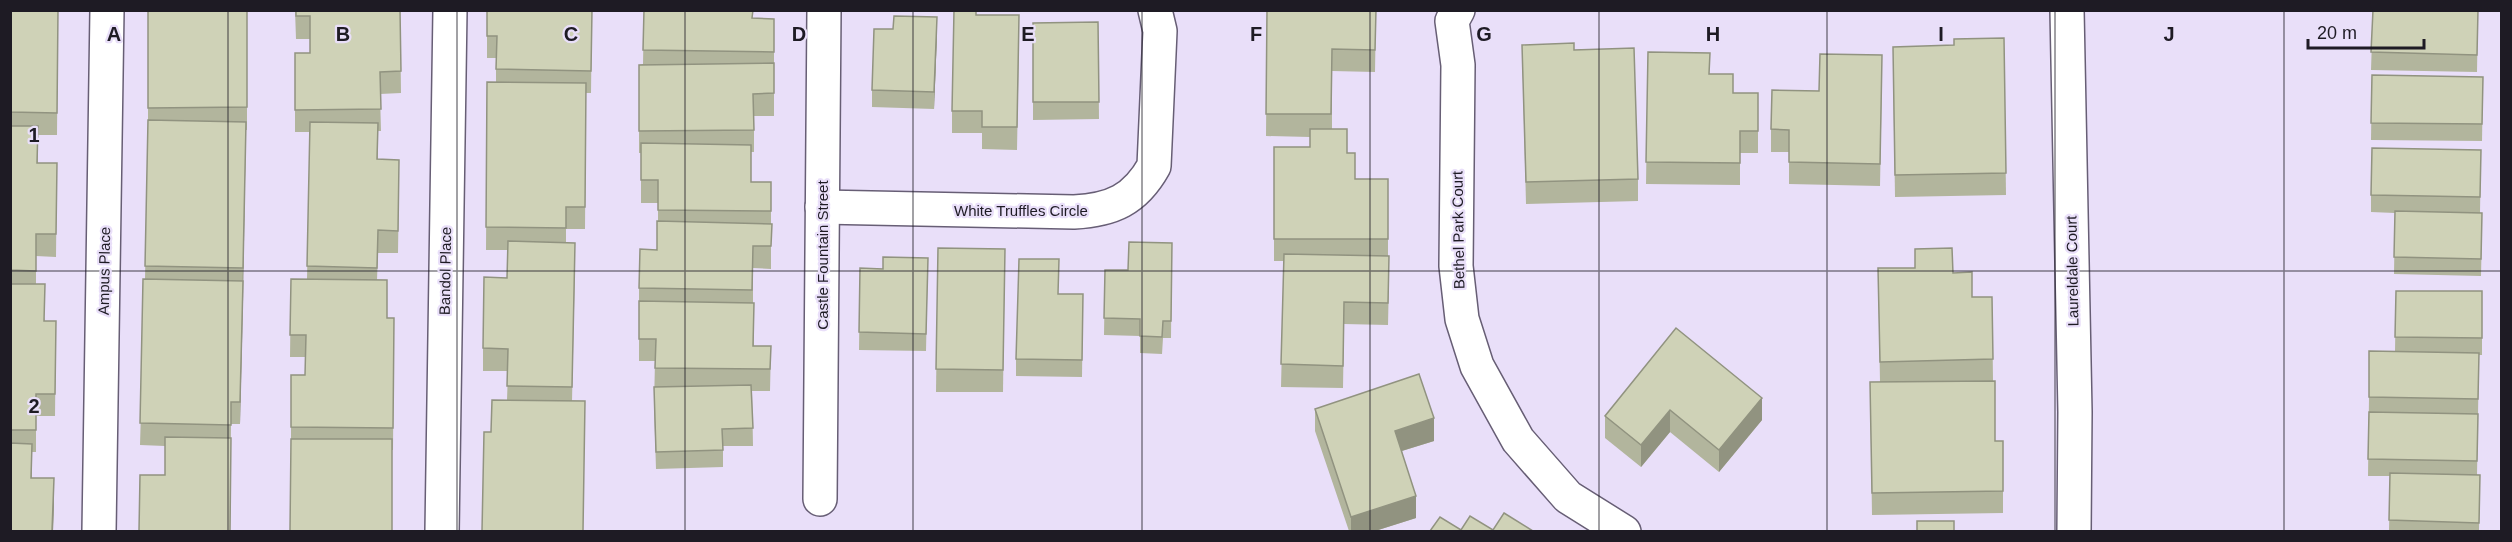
<svg xmlns="http://www.w3.org/2000/svg" width="2512" height="542" viewBox="0 0 2512 542" font-family="Helvetica,sans-serif">
	<style>
		.lines { fill: none; stroke-linecap: round; stroke-linejoin: round }
		.minor-casing { stroke: #675e75; stroke-width: 36 }
		.minor { stroke: #fff; stroke-width: 33 }
		.wall { fill: #b2b59d }
		.shaded-wall { fill: #919380 }
		.building { fill: #cfd2b7; stroke: #919380; stroke-width: 1.5 }
		.grid { fill: none; stroke: #1e1b24; stroke-width: 1.5; stroke-opacity: 0.55 }
		.labels { text-anchor: middle; dominant-baseline: central; stroke-width: 4.5; stroke-linejoin: round; paint-order: stroke }
		.street-label { font-size: 15px; fill: #1e1b24; stroke: #e9dff9 }
		.grid-label { font-size: 20px; text-anchor: middle; font-weight: bold; fill: #1e1b24; stroke: #e9dff9; stroke-width: 4.5; stroke-linejoin: round; paint-order: stroke }
	</style>
	<rect width="100%" height="100%" fill="#e9dff9"/>
	<g class="lines">
		<defs>
			<g id="minor">
				<path d="M1458,10L1452,21L1458,65L1456,266L1462,319L1477,366L1518,440L1568,497L1624,532"/>
				<path d="M2067,10L2075,412L2074,532"/>
				<path d="M822,207L1074,212C1112,210 1135,200 1154,166L1160,31L1155,10"/>
				<path d="M820,499L824,10"/>
				<path d="M99,532L107,10"/>
				<path d="M442,532L450,10"/>
			</g>
		</defs>
		<use href="#minor" class="minor-casing"/>
		<use href="#minor" class="minor"/>
	</g>
	<g class="wall">
		<path d="M10,10H58L57,135H38V163H57L56,257L36,256V284L45,321H56L55,416H36V452H32V478L54,501L53,531H10Z"/>
		<path d="M148,10H247V130H246L240,424H231L230,531L165,475V446L140,445L145,279L148,120Z"/>
		<path d="M295,10H400L401,93L380,94L381,131H378V159L399,182L398,253H378L377,280L387,318H394L393,450L291,449V427L305,375V357H290L291,279H307L310,132H295V53H310V39H296Z"/>
		<path d="M487,10H592L591,93H586L585,229H566V242L575,265L572,401L491,432L507,400L508,371H483V348L507,278V250H486L487,82H496V58H487Z"/>
		<path d="M644,10L753,18L774,19V116H754V152H751V182H771V269L753,268V303L754,346H771L770,391H752L753,446H723V467L656,469L654,405L655,361H639V288L657,250L658,222V203H641V153H639V65L643,64Z"/>
		<path d="M1267,10H1376L1375,72L1332,71V129L1347,153L1355,179H1388V256L1389,278L1388,325L1344,324L1343,388L1281,387L1284,261H1274V147H1310V137L1266,136Z"/>
		<path d="M2373,10H2480L2478,11L2477,72L2371,70Z"/>
		<path d="M977,15L1019,38L1017,150L982,149V133H952V111Z"/>
		<path d="M1098,22L1099,119L1033,120V23Z"/>
		<path d="M937,34L934,109L872,107V90Z"/>
		<path d="M2004,38L2006,195L1895,197L1893,69L1954,45Z"/>
		<path d="M1522,45L1574,50L1638,179V201L1526,204Z"/>
		<path d="M1648,52L1710,74L1733,93H1758V153H1740V185L1646,184Z"/>
		<path d="M2372,75L2483,77L2482,141L2371,140Z"/>
		<path d="M1882,77L1880,186L1789,184V152H1771V129L1819,91Z"/>
		<path d="M2481,150L2480,213L2482,230L2481,276L2394,274L2395,213L2371,212V195Z"/>
		<path d="M1172,243L1171,338H1163L1162,354L1140,353V336L1104,335L1105,270H1128Z"/>
		<path d="M938,248L1005,249L1003,392H936Z"/>
		<path d="M1915,249L1953,273L1972,297H1992L1993,381L1995,441H2003V513L1872,515L1870,382H1880L1878,268H1915Z"/>
		<path d="M928,258L926,351L859,350L860,268L883,269Z"/>
		<path d="M2396,291H2482V355H2479L2477,475H2480L2479,531H2389L2390,476H2368L2369,397L2395,351Z"/>
		<path d="M1058,294H1083L1082,377L1016,376V359Z"/>
		<path d="M1762,398V420L1719,472L1670,432L1641,467L1605,438V416Z"/>
		<path d="M1315,409L1434,441L1402,451L1416,518L1375,531H1349L1315,431Z"/>
	</g>
	<g class="shaded-wall">
		<path d="M937,17V34L934,109V92Z"/>
		<path d="M246,122L243,303L240,424V402Z"/>
		<path d="M1762,398V420L1719,472V450Z"/>
		<path d="M1670,410V432L1641,467V445Z"/>
		<path d="M1434,418V441L1395,453V431Z"/>
		<path d="M54,478V501L53,531H52Z"/>
		<path d="M1416,496V518L1375,531H1351V517Z"/>
	</g>
	<g class="building">
		<path d="M10,10H58L57,113L10,112Z"/>
		<path d="M148,10H247V107L148,108Z"/>
		<path d="M296,10H400L401,71L380,72L381,109L295,110V53H310V16H296Z"/>
		<path d="M487,10H592L591,71L496,69L497,36H487Z"/>
		<path d="M644,10H753L752,18L774,19V52L643,50Z"/>
		<path d="M954,10H976V15H1019L1017,127H982V111H952Z"/>
		<path d="M1267,10H1376L1375,50L1332,49L1331,114H1266Z"/>
		<path d="M2373,10H2478L2477,55L2371,52Z"/>
		<path d="M894,16L937,17L934,92L872,90L874,29H893Z"/>
		<path d="M1098,22L1099,102H1033V23Z"/>
		<path d="M2004,38L2006,173L1895,175L1893,47L1954,45V39Z"/>
		<path d="M1574,43V50L1634,48L1638,179L1526,182L1522,45Z"/>
		<path d="M1648,52L1710,53L1709,74H1733V93H1758V131H1740V163L1646,162Z"/>
		<path d="M1820,54L1882,55L1880,164L1789,162V130L1771,129L1772,90L1819,91Z"/>
		<path d="M774,63V93L753,94L754,130L639,131V65Z"/>
		<path d="M2372,75L2483,77L2482,124L2371,123Z"/>
		<path d="M487,82L586,83L585,207H566V228L486,227Z"/>
		<path d="M148,120L246,122L243,268L145,266Z"/>
		<path d="M310,122L378,123L377,159L399,160L398,231L378,230L377,268L307,266Z"/>
		<path d="M10,126H38L37,163H57L56,234H36V271L10,270Z"/>
		<path d="M1310,129H1347V153H1355V179H1388V239H1274V147H1310Z"/>
		<path d="M641,143L751,145V182H771V211L658,210V180H641Z"/>
		<path d="M2372,148L2481,150L2480,197L2371,195Z"/>
		<path d="M2395,211L2482,213L2481,259L2394,257Z"/>
		<path d="M657,221L772,224L771,246H753L752,290L639,288L640,249L657,250Z"/>
		<path d="M508,241L575,243L572,387L507,386L508,349L483,348L484,277L507,278Z"/>
		<path d="M1129,242L1172,243L1171,321H1163L1162,337L1140,336V319L1104,318L1105,270H1128Z"/>
		<path d="M938,248L1005,249L1003,370L936,369Z"/>
		<path d="M1952,248L1953,273L1972,272V297H1992L1993,359L1880,362L1878,268H1915V249Z"/>
		<path d="M1284,254L1389,256L1388,303L1344,302L1343,366L1281,364Z"/>
		<path d="M883,257L928,258L926,334L859,332L860,268L883,269Z"/>
		<path d="M1019,259H1059L1058,294H1083L1082,360L1016,359Z"/>
		<path d="M143,279L243,281L240,402H231V425L140,423Z"/>
		<path d="M291,279L387,280V318H394L393,428L291,427V375H305L306,335H290Z"/>
		<path d="M10,284H45L44,321H56L55,394H36V430H10Z"/>
		<path d="M2396,291H2482V338L2395,337Z"/>
		<path d="M639,301L754,303L753,346H771L770,369L655,368L656,339H639Z"/>
		<path d="M1676,328L1762,398L1719,450L1670,410L1641,445L1605,416Z"/>
		<path d="M2369,351L2479,353L2478,399L2369,397Z"/>
		<path d="M1419,374L1434,418L1395,431L1416,496L1351,517L1315,409Z"/>
		<path d="M1995,381V441H2003V491L1872,493L1870,382Z"/>
		<path d="M751,385L753,428L722,429L723,450L656,452L654,387Z"/>
		<path d="M492,400L585,401L583,531H482L484,432H491Z"/>
		<path d="M2369,412L2478,414L2477,461L2368,459Z"/>
		<path d="M165,437L231,438L230,531H139L140,475H165Z"/>
		<path d="M291,439H392V531H290Z"/>
		<path d="M10,443L32,444L31,478H54L52,531H10Z"/>
		<path d="M2390,473L2480,475L2479,523L2389,520Z"/>
		<path d="M1504,513L1533,531H1430L1440,517L1461,530L1470,516L1493,530Z"/>
		<rect x="1917" y="521" width="37" height="10"/>
	</g>
	<path class="grid" d="M228,10V532M457,10V532M685,10V532M913,10V532M1142,10V532M1370,10V532M1599,10V532M1827,10V532M2055,10V532M2284,10V532M10,271H2502"/>
	<g class="labels">
		<g class="street-label">
			<text x="1021" y="210">White Truffles Circle</text>
			<text transform="translate(1458 230) rotate(-91)">Bethel Park Court</text>
			<text transform="translate(822 255) rotate(-90)">Castle Fountain Street</text>
			<text transform="translate(104 271) rotate(-89)">Ampus Place</text>
			<text transform="translate(445 271) rotate(-89)">Bandol Place</text>
			<text transform="translate(2072 271) rotate(-91)">Laureldale Court</text>
		</g>
	</g>
	<g class="grid-label">
		<text x="114" y="41">A</text>
		<text x="343" y="41">B</text>
		<text x="571" y="41">C</text>
		<text x="799" y="41">D</text>
		<text x="1028" y="41">E</text>
		<text x="1256" y="41">F</text>
		<text x="1484" y="41">G</text>
		<text x="1713" y="41">H</text>
		<text x="1941" y="41">I</text>
		<text x="2169" y="41">J</text>
		<text x="34" y="142">1</text>
		<text x="34" y="413">2</text>
	</g>
	<rect width="2512" height="542" fill="none" stroke="#1e1b24" stroke-width="24"/>
	<path d="M2308 39v9h116v-9" fill="none" stroke="#1e1b24" stroke-width="3"/>
	<text x="2317" y="39" font-size="18" fill="#1e1b24" stroke="#e9dff9" stroke-width="4.5" paint-order="stroke">20 m</text>
</svg>
